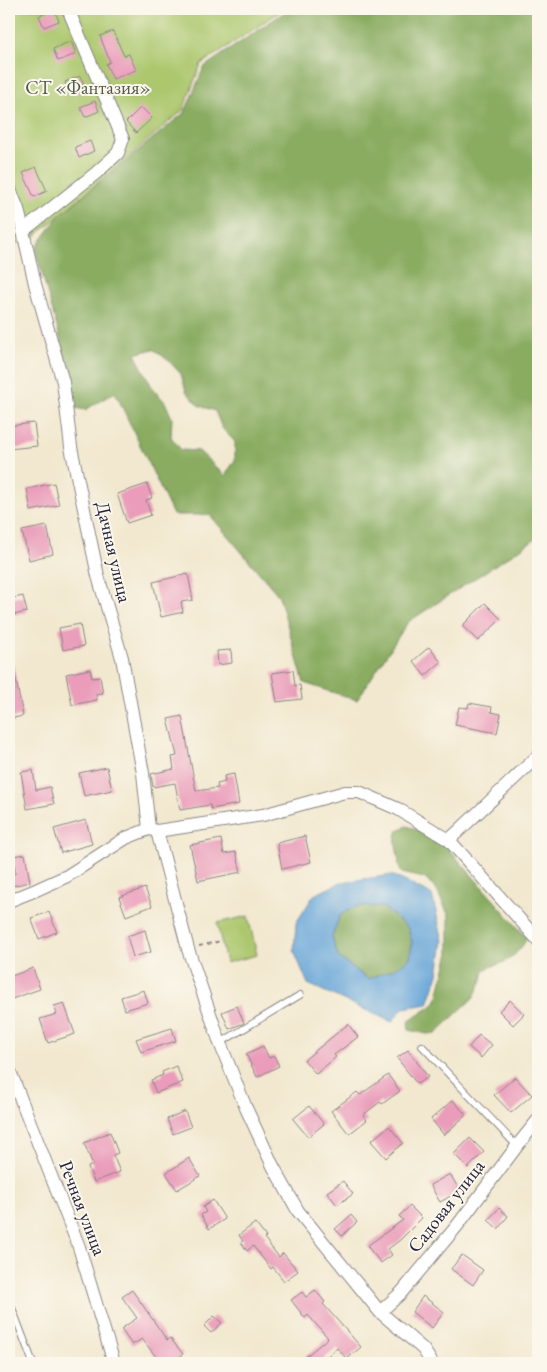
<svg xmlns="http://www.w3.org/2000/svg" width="547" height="1372" viewBox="0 0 547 1372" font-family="'EB Garamond',serif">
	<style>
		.green { fill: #acc76d; stroke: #677454 }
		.forest { fill: #89ac60; stroke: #56674e; fill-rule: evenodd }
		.water { fill: #66a5d8; stroke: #44648a; fill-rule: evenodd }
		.building { fill: #ea9cba }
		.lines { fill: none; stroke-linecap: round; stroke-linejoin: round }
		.service-casing { stroke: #8a8585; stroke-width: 8 }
		.minor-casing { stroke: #8a8585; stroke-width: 14 }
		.path { stroke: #8a8585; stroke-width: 2; stroke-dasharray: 4 4; stroke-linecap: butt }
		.service { stroke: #fff; stroke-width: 6 }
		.minor { stroke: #fff; stroke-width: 12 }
		.labels { text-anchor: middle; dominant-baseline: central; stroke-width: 4; stroke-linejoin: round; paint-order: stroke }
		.park-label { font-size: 19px; fill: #525c4c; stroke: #fbf7ec }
		.street-label { font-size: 19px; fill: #22223b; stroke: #fbf7ec }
	</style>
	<rect width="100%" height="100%" fill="#fbf7ec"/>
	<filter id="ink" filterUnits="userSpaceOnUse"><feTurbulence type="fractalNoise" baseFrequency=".02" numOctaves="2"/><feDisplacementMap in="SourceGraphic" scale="10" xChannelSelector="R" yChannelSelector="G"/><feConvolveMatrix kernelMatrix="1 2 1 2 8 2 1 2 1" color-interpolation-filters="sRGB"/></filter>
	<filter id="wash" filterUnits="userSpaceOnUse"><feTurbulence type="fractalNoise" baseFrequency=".0096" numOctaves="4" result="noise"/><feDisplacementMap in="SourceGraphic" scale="20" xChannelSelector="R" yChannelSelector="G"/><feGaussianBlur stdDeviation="1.12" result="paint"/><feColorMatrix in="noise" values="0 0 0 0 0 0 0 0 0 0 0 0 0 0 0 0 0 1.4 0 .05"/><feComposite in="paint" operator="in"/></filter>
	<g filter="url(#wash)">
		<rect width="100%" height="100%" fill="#f2e8cf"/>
		<g class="green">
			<path d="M9,9H284L201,64L183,110L33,238L9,246Z"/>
			<path d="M248,916L257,955L226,963L217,923Z"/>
		</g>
		<g class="forest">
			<path d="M289,9H538V537L408,622L357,700L304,683L279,596L210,515H173L115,392L85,410L71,407L70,373L35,249L59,216L185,112L204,67ZM153,349L167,359L181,374L186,391L198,405L215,411L222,428L235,442V460L225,476L199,451L181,450L171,437L172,418L165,402L153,389L135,354Z"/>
			<path d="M407,826L418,830L446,846L527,938C522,948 511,961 499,964C493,966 489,967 484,970L482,980L474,997L436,1033L427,1034L409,1030L408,1022L433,1005L438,996L449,953V916L437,891L431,884L424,878L402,873C398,866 399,862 398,856C396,844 394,842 398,830Z"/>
			<path d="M357,906L383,907L408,928L412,942L410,958L394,969L368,979L338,957L332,937L340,914Z"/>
		</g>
		<path class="water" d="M392,875L432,895L443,941L438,974L428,1004L403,1008L392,1022L308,984L294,951L296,923L314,895L342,882ZM357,906L383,907L408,928L412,942L410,958L394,969L368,979L338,957L332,937L340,915Z"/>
		<g id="blocks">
			<g class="building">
				<path d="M54,9L59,21L44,27L39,16Z"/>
				<path d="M113,31L124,56L129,54L136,70L113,79L106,64L110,62L100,36Z"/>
				<path d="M71,41L76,54L58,61L53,49Z"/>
				<path d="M80,76L84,84L79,86L81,91L71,95L65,82Z"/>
				<path d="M95,101L99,111L85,117L80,107Z"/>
				<path d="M141,107L152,118L136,133L126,122Z"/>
				<path d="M90,141L94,151L79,158L75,147Z"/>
				<path d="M36,167L47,191L34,197L23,173Z"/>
				<path d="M34,423L37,446L9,449V426Z"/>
				<path d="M54,483L59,505L31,511L27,489Z"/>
				<path d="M147,484L152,498L146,500L151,515L127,523L117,494Z"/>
				<path d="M47,526L53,554L29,560L22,531Z"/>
				<path d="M188,574L193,600L181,602L183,612L161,617L153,582Z"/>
				<path d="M23,596L27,612L9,616V599Z"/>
				<path d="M485,603L501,619L478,641L462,626Z"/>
				<path d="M80,624L84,646L63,650L59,628Z"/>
				<path d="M429,647L441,662L425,676L413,661Z"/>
				<path d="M231,650L232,663L218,665L217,651Z"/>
				<path d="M9,664H13L23,716L9,719Z"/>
				<path d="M90,669L92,678L100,677L103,693L96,694L97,700L72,705L66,674Z"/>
				<path d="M293,670L295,686L300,685L302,699L277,702L272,673Z"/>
				<path d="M469,703L492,707L491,712L501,714L497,733L455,725L459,707L468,708Z"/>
				<path d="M182,716L196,791L218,788L217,784L225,782L224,776L234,774L239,804L211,809L210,805L180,810L175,783L153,787L151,774L174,769L172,757L177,756L168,719Z"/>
				<path d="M107,767L112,790L84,796L79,773Z"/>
				<path d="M33,770L36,790L50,787L54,804L27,809L21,772Z"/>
				<path d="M86,820L92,844L61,853L54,829Z"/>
				<path d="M305,836L311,862L282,869L277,843Z"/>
				<path d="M221,839L224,854L236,852L241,872L198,881L190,845Z"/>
				<path d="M25,854L30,882L12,886L10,874L16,873L13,856Z"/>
				<path d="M145,888L152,906L126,916L119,897Z"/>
				<path d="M49,912L57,932L39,939L31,918Z"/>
				<path d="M145,930L151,952L133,957L127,936Z"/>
				<path d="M33,968L40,989L9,1000V977Z"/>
				<path d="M144,990L148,1003L125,1010L121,997Z"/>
				<path d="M510,1000L524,1014L513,1025L499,1011Z"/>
				<path d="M64,1003L75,1034L48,1043L40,1019L57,1014L54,1006Z"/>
				<path d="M237,1006L244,1023L229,1029L222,1012Z"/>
				<path d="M348,1024L358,1037L334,1055L336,1057L316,1074L304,1060Z"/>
				<path d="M172,1028L176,1041L141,1052L136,1039Z"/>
				<path d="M479,1035L492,1045L481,1058L469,1047Z"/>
				<path d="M263,1046L269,1058L274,1056L279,1066L257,1077L246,1054Z"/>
				<path d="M408,1050L428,1077L417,1084L397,1058Z"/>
				<path d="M176,1066L183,1082L156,1093L151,1080L163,1075L162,1072Z"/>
				<path d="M388,1075L400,1091L382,1104L380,1102L363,1115L367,1120L349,1134L331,1111L357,1092L360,1095Z"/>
				<path d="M515,1077L532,1095L511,1113L494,1095Z"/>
				<path d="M453,1100L466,1115L444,1135L431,1119Z"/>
				<path d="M309,1106L324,1124L308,1137L293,1119Z"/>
				<path d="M185,1111L191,1127L173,1134L167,1119Z"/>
				<path d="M389,1126L403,1143L386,1158L371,1141Z"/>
				<path d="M110,1132L118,1153L113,1155L120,1172L94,1182L88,1167L93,1165L84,1143Z"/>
				<path d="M470,1138L484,1152L468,1168L454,1154Z"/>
				<path d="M189,1158L200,1176L177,1190L166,1173Z"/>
				<path d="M450,1174L460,1191L440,1202L430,1185Z"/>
				<path d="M343,1181L353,1194L337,1205L327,1192Z"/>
				<path d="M213,1200L225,1219L209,1229L201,1215L206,1212L203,1207Z"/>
				<path d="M410,1206L422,1218L400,1240L388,1249L392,1255L381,1263L367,1246L403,1220L399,1216Z"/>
				<path d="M499,1208L508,1216L498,1229L488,1220Z"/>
				<path d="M351,1215L357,1222L342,1236L335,1229Z"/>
				<path d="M255,1223L266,1237L264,1238L279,1257L283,1253L298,1271L284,1281L273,1267L271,1269L253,1246L247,1251L241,1242L243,1241L239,1235Z"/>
				<path d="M462,1255L483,1270L473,1285L451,1269Z"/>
				<path d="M132,1290L167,1340L170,1338L183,1354L171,1363H161L142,1339L132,1345L121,1329L137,1318L122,1297Z"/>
				<path d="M315,1290L325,1302L323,1304L361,1347L347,1359L337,1348L319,1363H298L328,1338L308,1315L305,1318L291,1300L302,1292L306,1297Z"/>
				<path d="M423,1296L444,1312L432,1328L412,1312Z"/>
				<path d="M214,1316L222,1323L211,1333L204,1326Z"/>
			</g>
		</g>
	</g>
	<g filter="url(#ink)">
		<use href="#blocks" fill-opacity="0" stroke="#8a8585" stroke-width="1"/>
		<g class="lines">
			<defs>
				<g id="service">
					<path d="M220,1043L300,995"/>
					<path d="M422,1046L517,1146"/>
					<path d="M9,1300L33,1363"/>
				</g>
				<g id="minor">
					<path d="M9,187L18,209L35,284L63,382L71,447L98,576L122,658L143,773L149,829"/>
					<path d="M23,231L96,173L118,153L123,139L68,9"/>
					<path d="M157,831L188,949L220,1043L246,1108L273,1166L298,1211L380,1312L423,1349L432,1363"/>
					<path d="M449,840L538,756"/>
					<path d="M9,901L36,890L67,876L126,838L149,829L157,831L263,815L345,792H359L398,809L449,840L538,940"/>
					<path d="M9,1069L79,1247L114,1363"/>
					<path d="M380,1312L401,1293L457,1226L517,1146L538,1120"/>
				</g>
			</defs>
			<use href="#service" class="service-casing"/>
			<use href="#minor" class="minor-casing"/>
			<path class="path" d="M199,946L221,941"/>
			<use href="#service" class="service"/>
			<use href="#minor" class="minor"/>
		</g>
	</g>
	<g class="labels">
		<g class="park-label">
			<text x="88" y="87">СТ «Фантазия»</text>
		</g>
		<g class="street-label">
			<text transform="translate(114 552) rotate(77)">Дачная улица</text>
			<text transform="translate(446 1206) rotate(-52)">Садовая улица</text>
			<text transform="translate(83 1208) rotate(69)">Речная улица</text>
		</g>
	</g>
	<rect width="547" height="1372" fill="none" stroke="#fbf7ec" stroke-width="30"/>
</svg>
